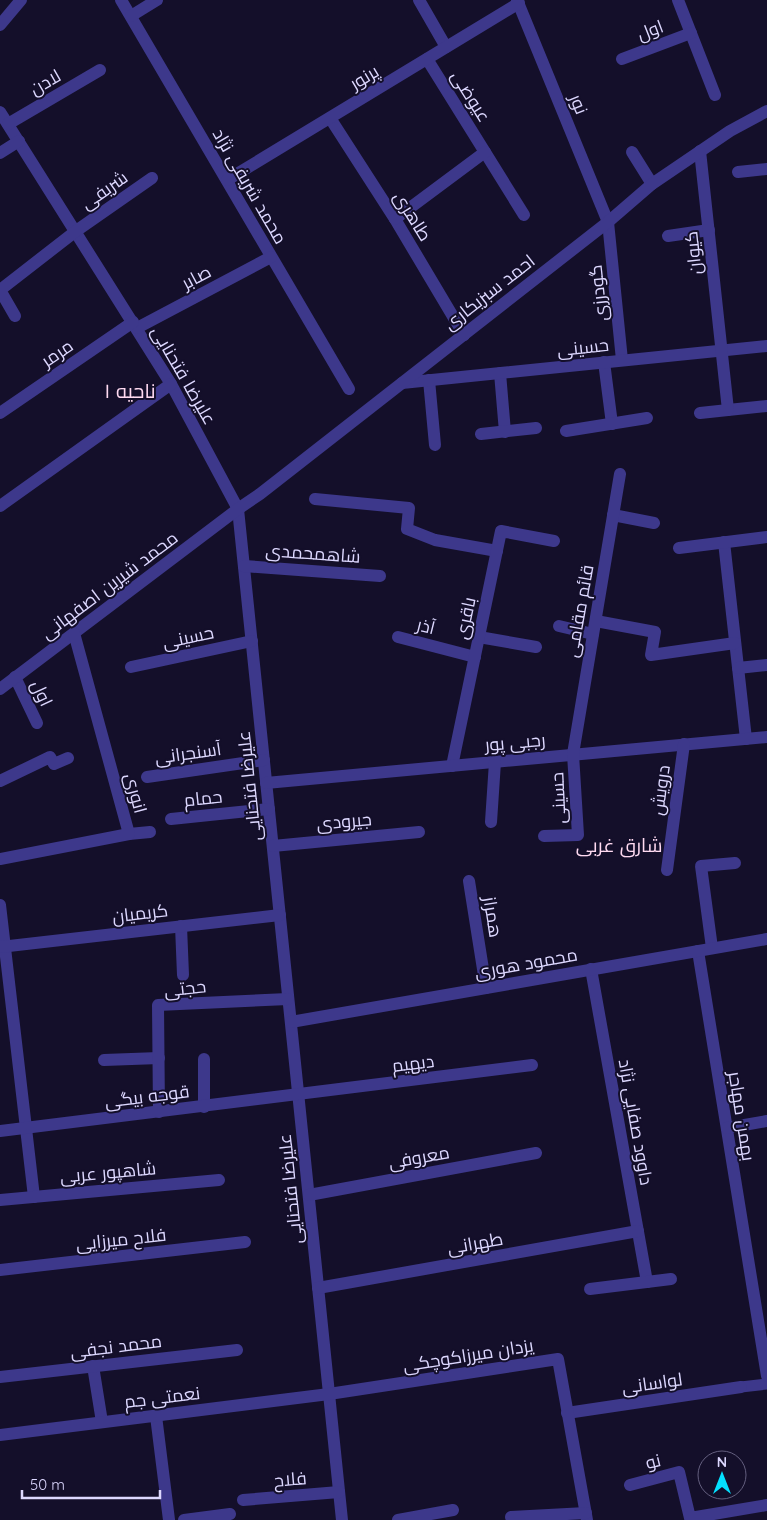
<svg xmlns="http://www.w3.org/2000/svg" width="767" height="1520" viewBox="0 0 767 1520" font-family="Quicksand,Cairo,sans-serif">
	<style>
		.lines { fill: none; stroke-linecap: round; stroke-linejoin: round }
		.pedestrian { stroke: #3d388b; stroke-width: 11 }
		.minor { stroke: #3d388b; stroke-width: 12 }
		.labels { text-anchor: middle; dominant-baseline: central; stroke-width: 4; stroke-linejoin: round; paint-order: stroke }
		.street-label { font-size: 18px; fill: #ddd8ff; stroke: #140f2a }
		.neighbourhood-label { font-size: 19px; fill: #ffdaf1; stroke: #140f2a }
		.quarter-label { font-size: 20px; fill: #ffdaf1; stroke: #140f2a }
	</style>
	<rect width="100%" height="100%" fill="#140f2a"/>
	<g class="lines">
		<path class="pedestrian" d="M741,1387L767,1384"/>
		<g class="minor">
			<path d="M121,0L349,389"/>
			<path d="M419,0L446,47"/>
			<path d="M517,0L608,222L622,360"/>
			<path d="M678,0L715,95"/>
			<path d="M131,16L157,0"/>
			<path d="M0,25L21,0"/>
			<path d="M427,59L524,215"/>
			<path d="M622,59L691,33"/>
			<path d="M0,112L171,384L238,509L342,1520"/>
			<path d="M330,118L395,219L464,335"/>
			<path d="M8,124L100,70"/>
			<path d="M632,152L652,184"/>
			<path d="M0,153L19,141"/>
			<path d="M738,172L767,169"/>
			<path d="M227,180L519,3"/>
			<path d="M395,219L485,152"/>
			<path d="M668,236L709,230"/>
			<path d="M15,316L0,290L76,231L152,178"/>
			<path d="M137,328L271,257"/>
			<path d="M604,362L612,424"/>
			<path d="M500,373L505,432"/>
			<path d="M429,380L435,445"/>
			<path d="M402,383L767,346"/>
			<path d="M728,410L767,406"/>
			<path d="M0,413L133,322"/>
			<path d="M700,413L728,410L700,151"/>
			<path d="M566,431L647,418"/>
			<path d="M481,434L536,428"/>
			<path d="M315,499L409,508L407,529L435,540L497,551"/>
			<path d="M0,506L171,384"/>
			<path d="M613,515L654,523"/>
			<path d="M724,542L746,739"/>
			<path d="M679,548L767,537"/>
			<path d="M244,566L380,576"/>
			<path d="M596,621L655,632L651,655L735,643"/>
			<path d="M559,626L593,634"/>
			<path d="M398,637L475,657"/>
			<path d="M479,637L536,647"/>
			<path d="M131,667L252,641"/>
			<path d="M738,668L767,665"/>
			<path d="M15,677L37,723"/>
			<path d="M0,689L238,509L260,494L608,222L652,184L730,131L767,111"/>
			<path d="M452,766L501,531L554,541"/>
			<path d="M147,777L264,760"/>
			<path d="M0,781L50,757L54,764L68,758"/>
			<path d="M266,783L767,737"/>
			<path d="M171,819L269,809"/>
			<path d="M491,822L495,762"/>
			<path d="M129,834L150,832"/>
			<path d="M544,836L578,835L573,754L620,474"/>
			<path d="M273,846L419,832"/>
			<path d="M0,859L129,834L74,633"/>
			<path d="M667,870L684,744"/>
			<path d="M469,881L486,988"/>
			<path d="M0,905L34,1197"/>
			<path d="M181,926L183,975"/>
			<path d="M0,947L280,915"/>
			<path d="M712,948L701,866L735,863"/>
			<path d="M698,951L767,1376"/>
			<path d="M591,969L647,1282"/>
			<path d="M291,1022L767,939"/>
			<path d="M204,1059V1107"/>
			<path d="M104,1060L159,1058"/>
			<path d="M159,1112L158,1005L288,999"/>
			<path d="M727,1128L767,1121"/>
			<path d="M0,1131L532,1065"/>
			<path d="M309,1195L536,1153"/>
			<path d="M0,1200L219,1180"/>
			<path d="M0,1270L245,1242"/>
			<path d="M318,1288L638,1231"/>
			<path d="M590,1289L671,1279"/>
			<path d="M93,1366L102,1422"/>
			<path d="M0,1377L237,1350"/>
			<path d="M567,1413L741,1387"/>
			<path d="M156,1416L169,1520"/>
			<path d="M0,1435L329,1394L558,1359L587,1520"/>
			<path d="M630,1485L679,1472L690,1518L767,1505"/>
			<path d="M243,1500L339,1492"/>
			<path d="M511,1517L586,1513"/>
			<path d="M184,1520L230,1514"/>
			<path d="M398,1520L453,1510"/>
		</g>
	</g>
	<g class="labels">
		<g class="street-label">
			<text transform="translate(650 30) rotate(-21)">اول</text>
			<text transform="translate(364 77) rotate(-31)">پرنور</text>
			<text transform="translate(45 82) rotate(-30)">لادن</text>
			<text transform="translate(471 96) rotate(58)">عیوضی</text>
			<text transform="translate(579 104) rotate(68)">نور</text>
			<text transform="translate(250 186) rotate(60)">محمد شریفی نژاد</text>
			<text transform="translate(104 190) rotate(-35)">شریفی</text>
			<text transform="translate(413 216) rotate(58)">طاهری</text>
			<text transform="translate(693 253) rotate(-96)">کیوان</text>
			<text transform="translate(196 277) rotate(-28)">صابر</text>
			<text transform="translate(489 292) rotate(-38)">احمد سبزیکاری</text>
			<text transform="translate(598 293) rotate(-96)">گودرزی</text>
			<text transform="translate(583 347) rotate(-6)">حسینی</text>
			<text transform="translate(57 353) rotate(-34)">مرمر</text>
			<text transform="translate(184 375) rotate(60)">علیرضا فتحنایی</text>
			<text transform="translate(313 553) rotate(4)">شاهمحمدی</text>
			<text transform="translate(109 585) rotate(-37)">محمد شیرین اصفهانی</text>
			<text transform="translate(579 611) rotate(-80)">قائم مقامی</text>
			<text transform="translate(465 618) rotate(-78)">باقری</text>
			<text transform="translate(426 626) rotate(14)">آذر</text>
			<text transform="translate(188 637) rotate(-12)">حسینی</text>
			<text transform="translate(42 693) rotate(65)">اول</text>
			<text transform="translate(515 742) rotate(-5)">رجبی پور</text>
			<text transform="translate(188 753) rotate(-8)">آسنجرانی</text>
			<text transform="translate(249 786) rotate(-96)">علیرضا فتحنایی</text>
			<text transform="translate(660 790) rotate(-82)">درویش</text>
			<text transform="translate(136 793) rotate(75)">انوری</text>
			<text transform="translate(203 798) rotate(-6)">حمام</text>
			<text transform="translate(558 798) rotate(-93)">حسینی</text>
			<text transform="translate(344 821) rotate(-5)">جیرودی</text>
			<text transform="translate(140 913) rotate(-7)">کریمیان</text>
			<text transform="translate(493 917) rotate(81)">همراز</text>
			<text transform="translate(526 963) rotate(-10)">محمود هوری</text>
			<text transform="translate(185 988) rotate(-6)">حجتی</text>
			<text transform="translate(413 1063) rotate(-7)">دیهیم</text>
			<text transform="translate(147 1096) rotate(-7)">قوجه بیگی</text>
			<text transform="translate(742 1116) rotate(81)">بهمن مهاجر</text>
			<text transform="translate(636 1122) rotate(80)">داوود صفایی نژاد</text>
			<text transform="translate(419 1157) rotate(-10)">معروفی</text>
			<text transform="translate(108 1172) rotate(-5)">شاهپور عربی</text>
			<text transform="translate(290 1189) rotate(-96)">علیرضا فتحنایی</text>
			<text transform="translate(121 1239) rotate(-6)">فلاح میرزایی</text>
			<text transform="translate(475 1243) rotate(-10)">طهرانی</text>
			<text transform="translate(116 1346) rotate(-7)">محمد نجفی</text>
			<text transform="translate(468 1355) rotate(-9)">یزدان میرزاکوچکی</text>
			<text transform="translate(652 1383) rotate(-8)">لواسانی</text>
			<text transform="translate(162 1397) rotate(-7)">نعمتی جم</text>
			<text transform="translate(653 1461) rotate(-14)">نو</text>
			<text transform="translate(290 1479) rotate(-5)">فلاح</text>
		</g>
		<g class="neighbourhood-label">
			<text x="619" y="845">شارق غربی</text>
		</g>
		<g class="quarter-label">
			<text x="130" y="390">ناحیه ۱</text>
		</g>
	</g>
	<g transform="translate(722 1475)"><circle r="24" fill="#140f2a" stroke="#645f7f"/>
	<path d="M0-4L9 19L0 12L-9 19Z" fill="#04e0ff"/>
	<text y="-8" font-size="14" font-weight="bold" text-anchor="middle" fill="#ddd8ff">N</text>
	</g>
	<path d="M22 1490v8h138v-8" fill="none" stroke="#ddd8ff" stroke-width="2.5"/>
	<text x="30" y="1490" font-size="15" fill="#ddd8ff" stroke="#140f2a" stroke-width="4" paint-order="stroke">50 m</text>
</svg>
